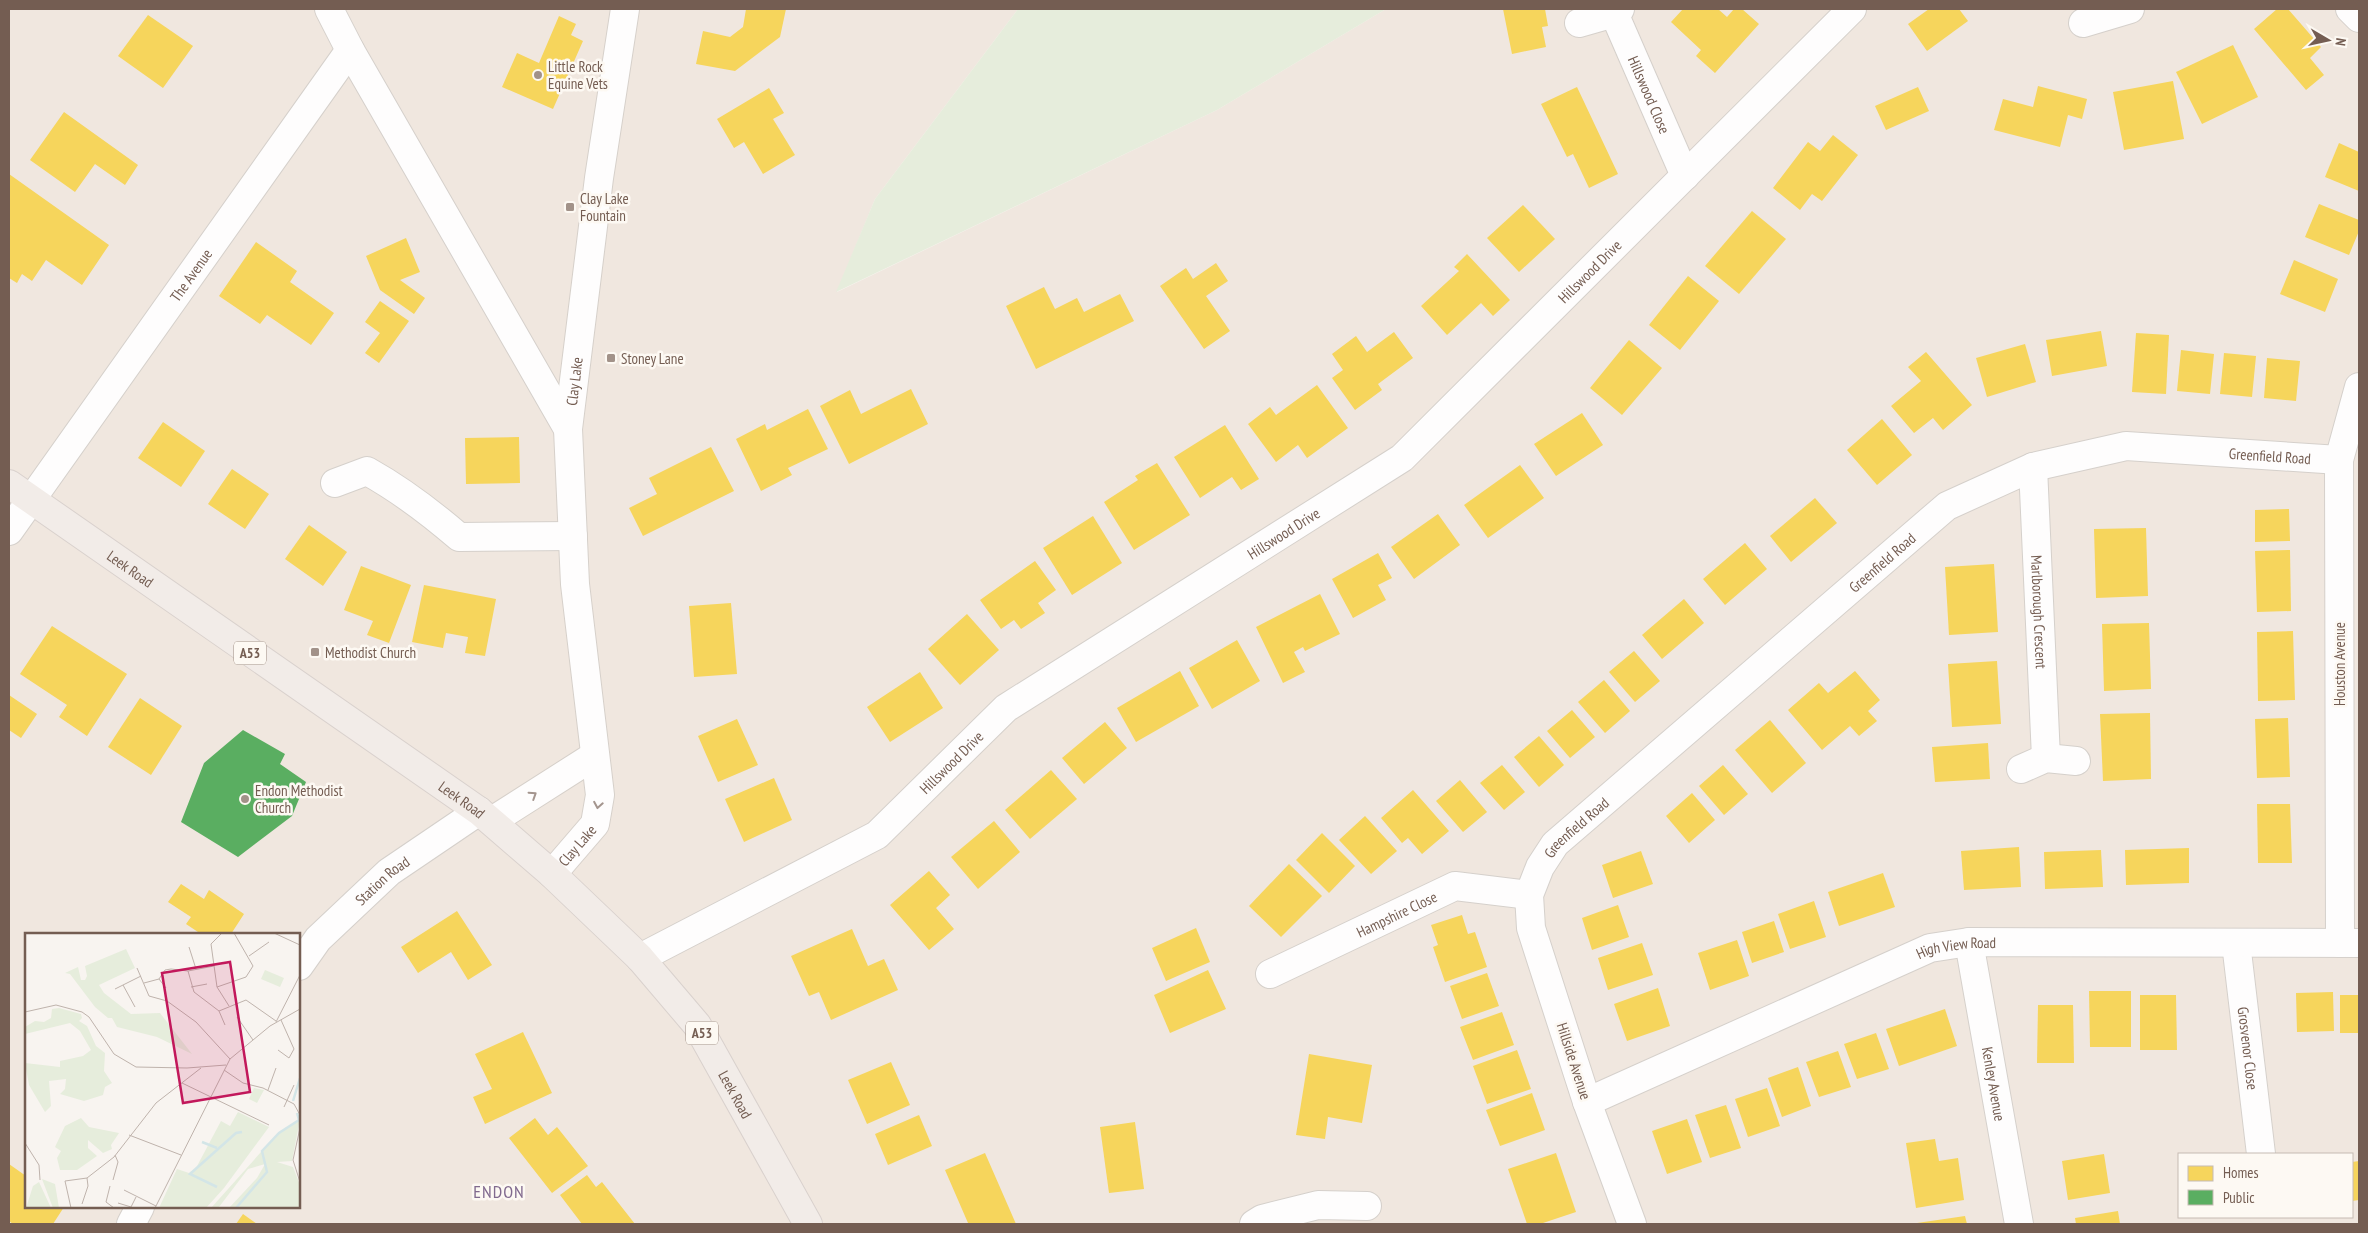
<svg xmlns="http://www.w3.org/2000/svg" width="2368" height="1233" viewBox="0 0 2368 1233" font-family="'PT Sans Narrow',sans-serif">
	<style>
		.residential { fill: #f0e7df; fill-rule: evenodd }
		.green { fill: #e6eddc }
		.homes { fill: #f6d55c }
		.public { fill: #5aae61 }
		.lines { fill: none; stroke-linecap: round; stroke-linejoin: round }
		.minor-casing { stroke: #d5d0cb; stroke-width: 30 }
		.tertiary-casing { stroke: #d5d0cb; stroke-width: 30 }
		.secondary-casing { stroke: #d6d0ca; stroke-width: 30 }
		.trunk-casing { stroke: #d9d1cd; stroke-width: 30 }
		.minor { stroke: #fefdfd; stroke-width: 28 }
		.tertiary { stroke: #fefdfd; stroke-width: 28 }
		.secondary { stroke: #fefdfd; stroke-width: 28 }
		.trunk { stroke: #f2ece8; stroke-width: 28 }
		.oneway { stroke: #a4958e }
		.poi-dot { fill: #a29289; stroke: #fdf9f3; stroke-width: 2 }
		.labels { text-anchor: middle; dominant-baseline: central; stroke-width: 5; stroke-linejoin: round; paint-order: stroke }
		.shield { fill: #fdf9f3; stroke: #9d8c82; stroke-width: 1 }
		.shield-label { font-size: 14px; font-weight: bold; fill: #745d52 }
		.poi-label { font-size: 15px; fill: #745d52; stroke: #fdf9f3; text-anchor: start }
		.street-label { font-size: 15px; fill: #745d52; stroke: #fdf9f3 }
		.quarter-label { font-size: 18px; letter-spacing: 1px; fill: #816a8e; stroke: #fdf9f3 }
		.inset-river { fill: none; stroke: #d3e5e7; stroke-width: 2.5 }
		.inset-road { fill: none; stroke: #bfb3ac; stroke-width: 1 }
		.view { fill: #c2185b; fill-opacity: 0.15; stroke: #c2185b; stroke-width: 2.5 }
		.inset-edge { fill: none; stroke: #745d52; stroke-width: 2.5 }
	</style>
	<rect width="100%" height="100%" fill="#f8f4f0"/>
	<path class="residential" d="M9,9H1018L875,199L837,292L1217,110L1386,9H2359V1224H9ZM26,934H299V1207H26ZM2179,1154H2352V1217H2179Z"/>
	<path class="green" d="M1018,9H1386L1217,110L836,292L875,199Z"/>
	<g class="homes">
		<path d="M746,9H786L780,37L735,71L696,64L703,31L730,37L743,27Z"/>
		<path d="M1503,9H1545L1548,26L1542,27L1546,47L1512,54Z"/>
		<path d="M1683,9H1718L1727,17L1734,9H1742L1759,24L1715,73L1696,56L1701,50L1671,22Z"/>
		<path d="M1929,9H1959L1968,21L1927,51L1908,24Z"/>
		<path d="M2277,9H2288L2321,47L2310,58L2324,75L2306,90L2254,29Z"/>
		<path d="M148,15L193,46L163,88L118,56Z"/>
		<path d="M559,16L576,24L571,35L583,41L553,109L502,87L517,53L539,63Z"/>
		<path d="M2233,45L2258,97L2202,124L2176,72Z"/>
		<path d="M2173,81L2184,139L2124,150L2113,92Z"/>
		<path d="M2038,86L2087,99L2082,119L2068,115L2060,147L1994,130L2003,99L2033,107Z"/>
		<path d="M1577,87L1618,174L1589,188L1573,154L1567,157L1541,104Z"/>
		<path d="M1918,87L1929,111L1886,130L1875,106Z"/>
		<path d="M769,88L784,113L773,119L795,155L763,174L744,142L734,148L717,119Z"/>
		<path d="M64,112L138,165L125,185L95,164L75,192L30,160Z"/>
		<path d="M1833,135L1858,155L1822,201L1812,194L1800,210L1773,188L1808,142L1820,151Z"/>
		<path d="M2339,143L2359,152V191L2325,177Z"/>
		<path d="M9,174L109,245L82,285L46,260L32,281L22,274L17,283L9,278Z"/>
		<path d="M2319,204L2359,220V231L2349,255L2305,237Z"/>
		<path d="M1523,205L1555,239L1519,272L1487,238Z"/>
		<path d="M1752,211L1786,239L1739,294L1705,266Z"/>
		<path d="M406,238L420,272L400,280L425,298L414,314L380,290L366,256Z"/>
		<path d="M256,242L297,271L290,282L334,313L311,345L267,315L260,324L219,296Z"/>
		<path d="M1467,254L1510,300L1493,316L1481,303L1447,335L1421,306L1459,271L1454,267Z"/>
		<path d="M2294,260L2338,279L2325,312L2280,294Z"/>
		<path d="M1216,263L1228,281L1206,296L1230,331L1204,349L1160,286L1186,268L1193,279Z"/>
		<path d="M1688,276L1719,301L1680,350L1649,325Z"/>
		<path d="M1044,287L1055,309L1077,298L1084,312L1120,294L1134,321L1036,369L1006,306Z"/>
		<path d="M380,301L409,321L379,363L365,353L380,333L365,322Z"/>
		<path d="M2101,331L2107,366L2052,376L2046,340Z"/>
		<path d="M1394,332L1413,358L1378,384L1382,390L1355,410L1332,378L1343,370L1332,354L1356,336L1367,352Z"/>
		<path d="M2136,333L2169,335L2166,394L2132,392Z"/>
		<path d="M1629,340L1662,368L1622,415L1590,388Z"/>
		<path d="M2025,344L2036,382L1987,397L1976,358Z"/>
		<path d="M2181,350L2214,354L2210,394L2177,391Z"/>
		<path d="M1926,352L1972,405L1943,430L1933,418L1914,433L1891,406L1921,381L1908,367Z"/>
		<path d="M2224,353L2256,356L2252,397L2220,394Z"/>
		<path d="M2267,358L2300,361L2296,401L2264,398Z"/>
		<path d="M1317,385L1348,428L1307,458L1298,445L1276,462L1248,424L1270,407L1276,415Z"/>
		<path d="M911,389L928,424L849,464L820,406L850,390L861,414Z"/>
		<path d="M808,409L828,449L788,468L792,475L761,491L736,439L765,424L767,430Z"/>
		<path d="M1582,413L1603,445L1556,476L1534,444Z"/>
		<path d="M1882,419L1912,455L1877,485L1847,450Z"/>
		<path d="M163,422L205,451L181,487L138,458Z"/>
		<path d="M1225,425L1259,479L1241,490L1232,477L1200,498L1174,457Z"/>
		<path d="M519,437L520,483L466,484L465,438Z"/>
		<path d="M711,447L734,491L643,536L629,508L657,494L649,478Z"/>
		<path d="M1157,463L1190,515L1134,550L1104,502L1138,480L1135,476Z"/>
		<path d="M1520,465L1544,498L1488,538L1464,505Z"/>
		<path d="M232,469L269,494L245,529L208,504Z"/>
		<path d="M1815,498L1837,523L1791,562L1770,536Z"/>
		<path d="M2289,509L2290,541L2255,542V510Z"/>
		<path d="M1438,514L1460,545L1414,579L1391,547Z"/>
		<path d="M1093,516L1122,563L1072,595L1043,548Z"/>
		<path d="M309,525L347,552L323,586L285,559Z"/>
		<path d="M2146,528L2148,596L2096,598L2094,529Z"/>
		<path d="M1745,543L1767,569L1725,605L1703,579Z"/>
		<path d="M2290,550L2291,611L2257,612L2255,551Z"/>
		<path d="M1378,553L1392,578L1378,585L1386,600L1353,618L1332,579Z"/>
		<path d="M1035,561L1056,590L1038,603L1045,613L1021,629L1014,620L1001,629L980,600Z"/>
		<path d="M1994,564L1998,632L1949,635L1945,567Z"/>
		<path d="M361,566L411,585L389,643L367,635L373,621L344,610Z"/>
		<path d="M424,585L496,599L485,656L465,653L468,637L446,633L443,648L412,642Z"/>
		<path d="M1320,594L1340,634L1305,651L1303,647L1294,652L1305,672L1283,683L1256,627Z"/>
		<path d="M1684,599L1704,623L1662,659L1642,635Z"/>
		<path d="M731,603L737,674L694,677L689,606Z"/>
		<path d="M967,614L999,650L960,685L928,649Z"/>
		<path d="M2149,623L2151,689L2104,691L2102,624Z"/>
		<path d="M52,626L127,674L87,736L59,717L67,705L20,674Z"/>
		<path d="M2293,631L2295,700L2258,701L2257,632Z"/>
		<path d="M1237,640L1260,681L1212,709L1189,668Z"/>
		<path d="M1634,651L1660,681L1635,702L1609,672Z"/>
		<path d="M1997,661L2001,724L1952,727L1948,664Z"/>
		<path d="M1180,671L1199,706L1136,742L1117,708Z"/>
		<path d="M1855,671L1880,700L1868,711L1877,721L1859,736L1850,726L1822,750L1788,710L1819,683L1828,693Z"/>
		<path d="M920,672L943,708L890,742L867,707Z"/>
		<path d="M1604,680L1630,711L1605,733L1578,702Z"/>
		<path d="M9,695L37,714L21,738L9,730Z"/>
		<path d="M140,698L182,726L151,775L108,747Z"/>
		<path d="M1572,710L1595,737L1570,758L1547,731Z"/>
		<path d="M2150,713L2151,779L2103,781L2100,714Z"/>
		<path d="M2288,718L2290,777L2257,778L2255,719Z"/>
		<path d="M737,719L758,765L718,782L698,736Z"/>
		<path d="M1770,720L1806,763L1772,793L1735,750Z"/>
		<path d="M1105,722L1127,748L1084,784L1062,758Z"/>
		<path d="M1539,736L1564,765L1539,787L1514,757Z"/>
		<path d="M1988,743L1990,779L1935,782L1932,747Z"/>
		<path d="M1502,765L1525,792L1504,810L1480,783Z"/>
		<path d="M1723,765L1748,794L1724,815L1699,786Z"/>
		<path d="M1051,770L1077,799L1030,839L1005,810Z"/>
		<path d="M774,778L792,820L744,842L725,799Z"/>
		<path d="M1460,780L1487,812L1463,832L1436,801Z"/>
		<path d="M1413,790L1449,831L1422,854L1408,838L1402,843L1381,818Z"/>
		<path d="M1692,793L1715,820L1689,843L1666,816Z"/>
		<path d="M2257,804H2290L2292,863H2258Z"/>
		<path d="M1365,816L1397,851L1371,874L1339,840Z"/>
		<path d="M994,821L1020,852L978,889L951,857Z"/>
		<path d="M1322,833L1355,866L1329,893L1296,860Z"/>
		<path d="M2019,847L2021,887L1964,890L1961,851Z"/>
		<path d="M2189,848V883L2126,885L2125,850Z"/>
		<path d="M2101,850L2103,887L2045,889L2044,852Z"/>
		<path d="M1641,851L1653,884L1613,898L1602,865Z"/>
		<path d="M1289,864L1322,896L1281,937L1249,906Z"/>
		<path d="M929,871L950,895L936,908L954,929L929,950L890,905Z"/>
		<path d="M1883,873L1895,907L1839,926L1828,892Z"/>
		<path d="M181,884L204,899L209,890L244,914L231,934H201L186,924L191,917L168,902Z"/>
		<path d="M1814,901L1826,937L1790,949L1778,914Z"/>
		<path d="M1618,905L1629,937L1592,950L1582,918Z"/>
		<path d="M457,911L492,965L468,980L451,952L418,973L401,947Z"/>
		<path d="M1462,915L1468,934L1475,932L1487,967L1445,982L1433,947L1438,945L1431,925Z"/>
		<path d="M1774,921L1784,952L1752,963L1742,932Z"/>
		<path d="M1196,928L1210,962L1166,981L1152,948Z"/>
		<path d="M852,929L868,966L884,959L898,990L831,1020L819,992L809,996L791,956Z"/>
		<path d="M1737,940L1749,976L1710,990L1698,953Z"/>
		<path d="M1642,943L1653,975L1608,990L1598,958Z"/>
		<path d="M1208,970L1226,1009L1170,1033L1154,995Z"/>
		<path d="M1487,973L1499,1006L1462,1019L1450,986Z"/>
		<path d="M1658,988L1670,1026L1627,1041L1614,1004Z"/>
		<path d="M2089,991H2131V1047H2090Z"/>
		<path d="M2333,992L2334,1031L2297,1032L2296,993Z"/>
		<path d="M2140,995H2176L2177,1050H2140Z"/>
		<rect x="2340" y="995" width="19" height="38"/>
		<path d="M2038,1005H2073L2074,1063H2037Z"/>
		<path d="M1945,1009L1957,1046L1899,1066L1886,1029Z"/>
		<path d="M1502,1012L1514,1045L1473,1060L1460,1027Z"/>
		<path d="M523,1032L552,1093L485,1124L473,1097L492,1089L475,1054Z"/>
		<path d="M1876,1033L1889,1069L1857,1079L1844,1044Z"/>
		<path d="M1517,1050L1531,1089L1487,1104L1473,1066Z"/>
		<path d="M1838,1051L1851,1087L1819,1097L1806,1062Z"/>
		<path d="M1309,1054L1372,1065L1362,1123L1328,1117L1325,1139L1296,1135Z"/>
		<path d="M891,1062L910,1105L867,1124L848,1080Z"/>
		<path d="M1798,1067L1811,1106L1782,1117L1768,1078Z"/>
		<path d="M1767,1088L1780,1126L1748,1137L1735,1099Z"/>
		<path d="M1532,1093L1545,1130L1500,1146L1486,1110Z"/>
		<path d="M1726,1105L1741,1148L1710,1158L1695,1115Z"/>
		<path d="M919,1115L932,1146L888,1165L875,1134Z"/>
		<path d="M535,1118L548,1135L557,1127L588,1166L552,1193L509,1138Z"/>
		<path d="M1687,1119L1702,1162L1667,1174L1652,1131Z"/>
		<path d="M1135,1122L1144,1189L1109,1193L1100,1127Z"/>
		<path d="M1935,1139L1939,1161L1958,1158L1964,1200L1916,1208L1906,1143Z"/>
		<path d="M985,1153L1016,1224H964L968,1223L945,1170Z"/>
		<path d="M1556,1153L1576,1212L1540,1224H1527L1508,1169Z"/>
		<path d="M2104,1154L2110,1193L2068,1200L2062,1161Z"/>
		<path d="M2359,1161V1200L2352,1201V1162Z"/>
		<path d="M9,1164L26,1176V1207H64L53,1224H13L9,1221Z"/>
		<path d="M587,1175L596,1187L602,1182L635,1224H582L560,1195Z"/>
		<path d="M2118,1211L2120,1224H2076L2075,1218Z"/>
		<path d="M243,1214L257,1224H236Z"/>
		<path d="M1965,1216L1967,1224H1917V1223Z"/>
	</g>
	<path class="public" d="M243,730L285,754L280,764L306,782L292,816L238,857L181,822L204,763Z"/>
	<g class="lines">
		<defs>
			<g id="minor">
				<path d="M329,9L350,50L568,429"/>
				<path d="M2350,9L2359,18"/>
				<path id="s1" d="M1614,13L1685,176"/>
				<path d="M1579,23L1614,13L1620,9"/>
				<path d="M2083,23L2130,9"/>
				<path id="s2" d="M2033,467L2046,758"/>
				<path d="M335,483L367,471C401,490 430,512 459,537L573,536"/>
				<path id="s3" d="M9,531L350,50"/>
				<path d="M2021,769L2046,758L2076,761"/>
				<path id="s4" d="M1969,942L2019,1224"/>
				<path id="s5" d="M2236,943L2261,1154"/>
				<path d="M2340,943L2339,460L2359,387"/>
				<path id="s6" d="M640,958L877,835L1006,708L1402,458L1852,9"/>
				<path id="s7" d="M1270,974L1455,886L1529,895"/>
				<path id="s8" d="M1587,1102L1930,948L1969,942L2359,943"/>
				<path d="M1254,1224L1262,1219L1318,1205L1367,1206"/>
				<path id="s9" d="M1632,1224L1587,1102L1531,928L1529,895L1540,867L1555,844L1947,506L2033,467L2126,446L2339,460"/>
			</g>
			<g id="tertiary">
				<path id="s10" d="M299,966L318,939L389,872L479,811"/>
				<path d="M131,1224L140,1207"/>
			</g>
			<g id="secondary">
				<path d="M492,821L594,756"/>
				<path id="s11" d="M552,874L595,824L600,795L575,584L568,429L599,178L625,9"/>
			</g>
			<g id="trunk">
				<path id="s12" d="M9,484L479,811L552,874L640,958L697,1025L808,1224"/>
			</g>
		</defs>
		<use href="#minor" class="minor-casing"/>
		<use href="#tertiary" class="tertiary-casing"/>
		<use href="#secondary" class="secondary-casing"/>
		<use href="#trunk" class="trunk-casing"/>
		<use href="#minor" class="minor"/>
		<use href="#tertiary" class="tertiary"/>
		<use href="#secondary" class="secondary"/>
		<use href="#trunk" class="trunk"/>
	</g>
	<defs><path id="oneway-chevron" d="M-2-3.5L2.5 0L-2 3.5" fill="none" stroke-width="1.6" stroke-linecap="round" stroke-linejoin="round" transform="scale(1.25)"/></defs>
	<g class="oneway">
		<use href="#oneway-chevron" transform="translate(533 795) rotate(-33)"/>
		<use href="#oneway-chevron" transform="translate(598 805) rotate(100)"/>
	</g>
	<g class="poi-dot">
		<circle cx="538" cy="75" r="5"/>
		<rect x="565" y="202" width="10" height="10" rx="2.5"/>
		<rect x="606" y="353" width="10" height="10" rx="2.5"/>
		<rect x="310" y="647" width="10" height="10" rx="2.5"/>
		<circle cx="245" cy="799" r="5"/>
	</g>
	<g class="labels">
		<g class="shield">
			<rect x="234" y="641.5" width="32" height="23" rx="4"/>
			<rect x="686" y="1021.5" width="32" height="23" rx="4"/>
		</g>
		<g class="shield-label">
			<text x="250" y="653">A53</text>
			<text x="702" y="1033">A53</text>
		</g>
		<g class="poi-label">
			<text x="548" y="66">Little Rock<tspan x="548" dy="17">Equine Vets</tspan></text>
			<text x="580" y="198">Clay Lake<tspan x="580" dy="17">Fountain</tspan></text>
			<text x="621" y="358">Stoney Lane</text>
			<text x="325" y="652">Methodist Church</text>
			<text x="255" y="790">Endon Methodist<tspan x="255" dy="17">Church</tspan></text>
		</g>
		<g class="street-label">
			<text stroke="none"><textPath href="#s1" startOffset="89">Hillswood Close</textPath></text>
			<text stroke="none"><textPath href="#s6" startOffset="1181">Hillswood Drive</textPath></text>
			<text stroke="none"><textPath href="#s3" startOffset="314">The Avenue</textPath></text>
			<text stroke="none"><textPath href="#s11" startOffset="511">Clay Lake</textPath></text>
			<text stroke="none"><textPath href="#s9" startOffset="1255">Greenfield Road</textPath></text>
			<text stroke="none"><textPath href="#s6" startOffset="776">Hillswood Drive</textPath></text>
			<text stroke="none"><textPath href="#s9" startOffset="835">Greenfield Road</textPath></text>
			<text stroke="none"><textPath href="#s12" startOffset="148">Leek Road</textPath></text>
			<text stroke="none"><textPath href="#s2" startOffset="145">Marlborough Crescent</textPath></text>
			<text transform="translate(2339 664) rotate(-90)">Houston Avenue</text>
			<text stroke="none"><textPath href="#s6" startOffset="371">Hillswood Drive</textPath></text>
			<text stroke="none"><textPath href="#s12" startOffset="552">Leek Road</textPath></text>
			<text stroke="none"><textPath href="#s9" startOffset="430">Greenfield Road</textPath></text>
			<text stroke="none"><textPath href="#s11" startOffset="38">Clay Lake</textPath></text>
			<text stroke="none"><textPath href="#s10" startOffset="120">Station Road</textPath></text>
			<text stroke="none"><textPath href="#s7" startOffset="140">Hampshire Close</textPath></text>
			<text stroke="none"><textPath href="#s8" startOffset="402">High View Road</textPath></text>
			<text stroke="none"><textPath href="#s5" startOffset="106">Grosvenor Close</textPath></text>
			<text transform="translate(1574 1061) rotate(72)">Hillside Avenue</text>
			<text stroke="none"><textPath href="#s4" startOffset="144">Kenley Avenue</textPath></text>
			<text stroke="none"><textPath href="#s12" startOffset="958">Leek Road</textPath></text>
		</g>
		<g class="quarter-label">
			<text x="499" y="1191">ENDON</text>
		</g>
	</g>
	<g transform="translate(25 933)">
		<rect width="275" height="275" fill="#f8f4f0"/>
		<path d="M101,16L110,35L74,52L79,60L106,81L135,80L167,121L132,104L92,94L87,85H83L70,74L45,41L40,40L53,34L56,47H60L62,43L60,33ZM240,37L259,45L255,54L236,46ZM34,75L56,81L57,85L54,88L62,93L71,113L80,120L79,138L87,150L80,154L78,162L59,168L35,161L40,156L41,146L24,148L26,173L20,179L4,152L0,130L35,134V128L58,123L66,117L55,98L45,90L0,101V94L10,88L19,89L26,85L27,76ZM229,155L239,157L232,170L224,166ZM213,179L244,194L199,255L181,275H134L152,236L164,240L171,235L196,188L205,193ZM56,185L64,194L94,200L86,212L87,216L78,220L63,207V215L72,223L52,237H35L32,225L36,218L30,214L40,193ZM275,186L267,228L252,229L268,234L275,252V275H204L232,245L240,231L223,236L194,274L186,275L253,200ZM17,246L30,251L34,275H28ZM14,249L26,275H1L8,253Z" fill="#e6eddc"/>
		<path class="inset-river" d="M268,168L275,145M177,209L192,215M192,254L165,241L211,200L217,199M211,275L242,239L237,218L254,200L274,187L272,180"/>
		<path class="inset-road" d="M197,0L186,11L192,54L204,73M249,0L275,12M164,14L171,36M224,23L244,9M112,35L124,63L142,68L171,89L205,126M163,38L169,59L194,78M134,46L140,37L146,36L163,38L189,33M119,50L134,46L141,55M98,52L110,74M166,54L182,51M192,54L221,44L228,33L209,0M90,56L116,43M194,78L221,67L251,88M194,78L200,92M0,79L31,72L57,79L64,84L89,121L111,134L162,135L201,132M212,84L228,107M251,89L275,42M253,117L264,125L269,116L256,87M199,137L218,150L238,155L269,171L275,182M157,150L244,192M243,157L251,135M259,174L269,152M275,195L268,227L275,249M104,202L156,222M0,210L14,232L15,247M88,247L93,229L90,222M85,253L81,269L89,275M99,257L131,273M93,270L106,274L111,264M57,271L63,253L62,245M46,275L40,248L62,245L89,224L131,170L176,135M130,275L205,126L245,93L275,76"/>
		<path class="view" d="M205,29L225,159L158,170L137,40Z"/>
		<rect width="275" height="275" class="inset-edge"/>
	</g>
	<rect width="2368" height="1233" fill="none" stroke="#745d52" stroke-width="20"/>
	<rect x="2178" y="1153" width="175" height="65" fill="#fdf9f3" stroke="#c6bbb3"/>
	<rect x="2188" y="1166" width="25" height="15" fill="#f6d55c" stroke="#c6bbb3"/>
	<text x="2223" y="1178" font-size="15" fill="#745d52">Homes</text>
	<rect x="2188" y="1190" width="25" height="15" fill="#5aae61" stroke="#c6bbb3"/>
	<text x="2223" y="1203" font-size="15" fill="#745d52">Public</text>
	<g transform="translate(2328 40) rotate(99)" stroke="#fdf9f3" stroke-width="4" paint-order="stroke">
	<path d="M0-4L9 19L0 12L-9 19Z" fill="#745d52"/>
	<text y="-8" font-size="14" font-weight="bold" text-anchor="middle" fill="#745d52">N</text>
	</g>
</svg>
